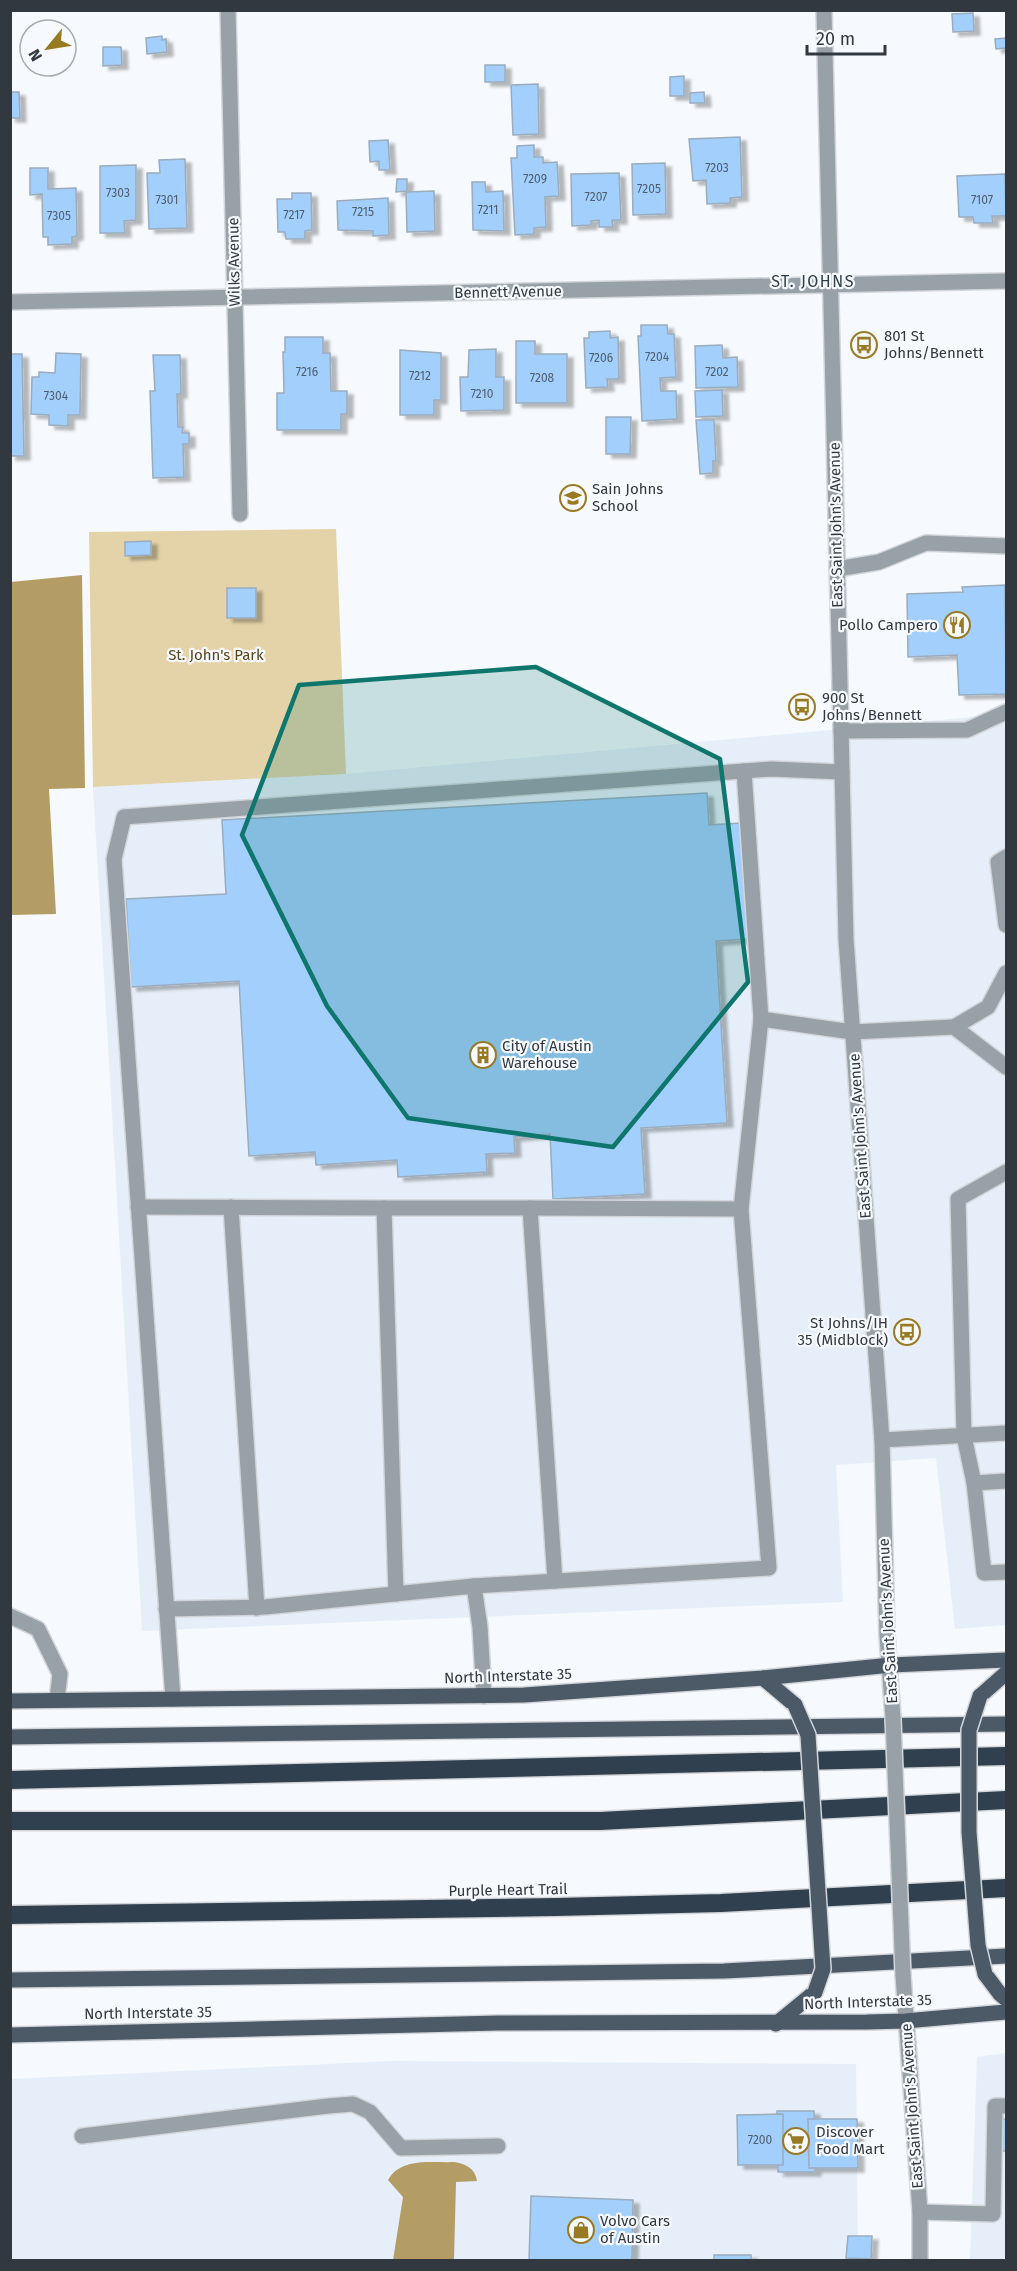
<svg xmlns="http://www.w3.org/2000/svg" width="1017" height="2271" viewBox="0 0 1017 2271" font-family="'Fira Sans',sans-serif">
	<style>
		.built { fill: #e6eff9 }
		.green { fill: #e4d3a8 }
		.water { fill: #b49d65 }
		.building { fill: #a2cffc; stroke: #9bacbd; stroke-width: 1.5; filter: url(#shadow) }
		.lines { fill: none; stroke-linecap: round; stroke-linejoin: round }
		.minor-casing { stroke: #d3d6db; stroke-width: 18 }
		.major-casing { stroke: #d3d6db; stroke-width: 18 }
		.highway-casing { stroke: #d3d6db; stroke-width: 21 }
		.minor { stroke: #99a1a8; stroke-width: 15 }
		.major { stroke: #4c5966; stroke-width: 15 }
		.highway { stroke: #31404e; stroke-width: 18 }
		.minor-bridge-casing { stroke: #d3d6db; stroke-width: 18; stroke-linecap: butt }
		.major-bridge-casing { stroke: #d3d6db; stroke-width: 18; stroke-linecap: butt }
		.minor-bridge { stroke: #99a1a8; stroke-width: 15 }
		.major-bridge { stroke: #4c5966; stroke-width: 15 }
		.marked { fill: #0f766e; fill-opacity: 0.2; stroke: #0f766e; stroke-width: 4.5; stroke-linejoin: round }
		.labels { text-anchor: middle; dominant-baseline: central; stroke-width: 4.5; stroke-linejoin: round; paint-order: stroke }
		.number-label { font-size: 12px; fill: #4d5e6e }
		.street-label { font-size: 15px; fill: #31383f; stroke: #f6f9fd }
		.poi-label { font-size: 15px; fill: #31383f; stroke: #f6f9fd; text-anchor: start }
		.park-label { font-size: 15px; fill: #564619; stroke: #f6f9fd }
		.neighbourhood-label { font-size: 16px; letter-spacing: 1.5px; fill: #2f3d4b; stroke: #f6f9fd }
	</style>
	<defs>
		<filter id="shadow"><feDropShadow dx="6" dy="4" stdDeviation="1.5" flood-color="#0004"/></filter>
	</defs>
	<rect width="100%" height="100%" fill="#f6f9fd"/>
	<g class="built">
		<path d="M1006,714V1625L955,1629L936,1458L836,1465L843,1602L142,1631L93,787L346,774Z"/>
		<path d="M1006,2053V2260H970L977,2057Z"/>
		<path d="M391,2061L856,2064L858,2260H11L10,2079Z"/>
	</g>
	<path class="green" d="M336,529L346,774L93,787L89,532Z"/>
	<g class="water">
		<path d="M82,575L85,788L49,789L56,914L11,915V582Z"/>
		<path d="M454,2162C466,2164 475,2168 477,2181L456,2182L454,2260H393L403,2197L388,2180C401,2157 431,2163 454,2162Z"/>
	</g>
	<g class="building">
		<path d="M973,13L974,31L953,32L952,14Z"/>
		<path d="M162,36V40L166,39L167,52L147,54L146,38Z"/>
		<path d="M1006,38V48L996,49L995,39Z"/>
		<path d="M103,47H121L122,65L103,66Z"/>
		<rect x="485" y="65" width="20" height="17"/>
		<path d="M684,76V96H670V77Z"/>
		<path d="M538,84L539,134L513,135L511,85Z"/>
		<path d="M10,92H19L20,118H10Z"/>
		<path d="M704,92L705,103H690V93Z"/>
		<path d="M740,137L742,197L730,198V203L707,204L706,180L693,181L689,139Z"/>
		<path d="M388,140L390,170H379V161L370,162L369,141Z"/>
		<path d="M534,145V157H543V163L557,162L559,196L545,197L546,227L534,228V234L515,235L511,158H517V146Z"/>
		<path d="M185,159L187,228L149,229L147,173H160L159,160Z"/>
		<path d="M665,163L666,214L633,215L632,164Z"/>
		<path d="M136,165V220L124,221L125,233H100V166Z"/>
		<path d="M30,168H48V189L76,188L77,236L72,237V244L48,245V237H43L42,194L30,195Z"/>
		<path d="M619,173L621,220H612L613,227H599V220L591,221V225L572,226L571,174Z"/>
		<path d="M1005,174L1006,216H992L993,223H974L973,217H959L957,176Z"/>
		<path d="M397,179H407V191L396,192Z"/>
		<path d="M472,182H485L486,192L503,191L504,231L473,230Z"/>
		<path d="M434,191L435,231L407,232L406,192Z"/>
		<path d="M292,193H311L312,230L305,231V239H286L285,232H278L277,199H292Z"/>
		<path d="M388,198L389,235L373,236V231L338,230L337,201Z"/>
		<path d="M641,325H667L668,334H674L676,377L660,378L661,391H676L677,419L642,421L638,336H641Z"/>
		<path d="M610,331V338L618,337L619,379H607L608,387L586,388L584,338H589V332Z"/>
		<path d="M285,337H323V353H330L331,391H347V414H341V430H277V393H284L283,352H285Z"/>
		<path d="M516,341H535V354H567V403H516Z"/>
		<path d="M722,345L723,358L737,357L738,387L696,388L695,346Z"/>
		<path d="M496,349V377H504V410L461,411L460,377H468L469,350Z"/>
		<path d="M400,350L441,353V400H434V415H400Z"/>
		<path d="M56,353L81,354L80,415H68V426L49,425V415L31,414L32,377H39V372L55,373Z"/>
		<path d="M10,354H22L24,456H10Z"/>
		<path d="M153,355H180L181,394H177L178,427H183L182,433H189V444H183L184,477L153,478L150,391H155Z"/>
		<path d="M722,390L723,416L696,417L695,391Z"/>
		<path d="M606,417H631L630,454H606Z"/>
		<path d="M696,420H714L716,461H713V473L700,474Z"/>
		<path d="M151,541V555L125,556V542Z"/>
		<path d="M1005,585L1006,694L959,695L957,655L908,657L907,594L963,592L962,587Z"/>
		<rect x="227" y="588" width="29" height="30"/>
		<path d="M707,793L709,825L741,823L748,939L716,941L727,1123L641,1128L645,1194L553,1199L550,1134L514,1137L515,1153L486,1154L487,1172L398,1177L397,1160L316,1165L315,1152L249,1156L239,981L131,987L126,899L226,894L222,820Z"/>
		<path d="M777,2111H814L815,2172H778Z"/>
		<path d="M783,2114V2165H738L737,2115Z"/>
		<path d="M808,2119H857L858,2168H809Z"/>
		<rect x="1002" y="2119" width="4" height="32"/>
		<path d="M531,2196L633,2200L632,2260H529Z"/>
		<path d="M848,2236H872L871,2259L846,2258Z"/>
		<rect x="714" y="2255" width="37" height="5"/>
	</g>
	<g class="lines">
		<defs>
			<g id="minor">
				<path d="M228,10L240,514"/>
				<path d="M824,10L846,939L882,1440L887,1635L893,1718"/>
				<path d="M10,302L1006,281"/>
				<path d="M837,569L879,562L926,543L1006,546"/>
				<path d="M841,731L967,730L1006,712"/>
				<path d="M744,771L761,1019"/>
				<path d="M1006,857L998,862L1006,925"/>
				<path d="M954,1027L988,1007L1006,973"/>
				<path d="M1006,1172L958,1199L964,1436L974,1483L984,1573L1006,1572"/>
				<path d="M138,1207L384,1208"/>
				<path d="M231,1207L257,1608"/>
				<path d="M530,1208L741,1209"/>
				<path d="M882,1440L1006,1433"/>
				<path d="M974,1483L1006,1481"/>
				<path d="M396,1594L384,1208H530L555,1581"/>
				<path d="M166,1609L265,1607L474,1586"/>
				<path d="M10,1616L38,1629L60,1674L57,1700"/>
				<path d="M484,1696L480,1627L474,1586L769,1568L741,1209L761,1019L852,1032L954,1027L1006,1067"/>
				<path d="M173,1699L114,859L124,817L771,769L842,772"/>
				<path d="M903,1975L920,2212V2260"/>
				<path d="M82,2136L328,2106L353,2104L370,2112L401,2148L498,2146"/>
				<path d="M920,2212L993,2214L995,2106H1006"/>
			</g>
			<g id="major">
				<path d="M763,1678L795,1705"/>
				<path d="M980,1696L1006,1673"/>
				<path d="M10,1701L524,1695L763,1678L891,1665L1006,1660"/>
				<path d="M10,1737L1006,1724"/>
				<path d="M985,1974L1000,1994L1006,1999"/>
				<path d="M10,1980L724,1971L1006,1956"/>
				<path d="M776,2024L815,1992"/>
				<path d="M10,2035L498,2023L867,2022L905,2021L1006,2012"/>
			</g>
			<g id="highway">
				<path d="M10,1780L1006,1756"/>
				<path d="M10,1821H600L1006,1800"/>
				<path d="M10,1915L556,1907L721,1903L1006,1888"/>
			</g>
		</defs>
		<use href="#minor" class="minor-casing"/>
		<use href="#major" class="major-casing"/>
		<use href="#highway" class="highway-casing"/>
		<use href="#minor" class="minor"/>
		<use href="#major" class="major"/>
		<use href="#highway" class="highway"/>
		<defs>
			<path id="minor-bridge" d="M893,1718L903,1975"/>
			<g id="major-bridge">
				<path d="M980,1696L969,1730V1832L978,1945L985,1974"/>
				<path d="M795,1705L808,1735L823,1969L815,1992"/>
			</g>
		</defs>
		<use href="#minor-bridge" class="minor-bridge-casing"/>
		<use href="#major-bridge" class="major-bridge-casing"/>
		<use href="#minor-bridge" class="minor-bridge"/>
		<use href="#major-bridge" class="major-bridge"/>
	</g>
	<path class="marked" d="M536,667L720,759L748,982L613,1147L408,1118L327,1006L242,835L299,685Z"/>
	<defs>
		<symbol id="bus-ring" viewBox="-11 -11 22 22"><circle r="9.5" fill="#f6f9fd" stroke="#987a23" stroke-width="1.5"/><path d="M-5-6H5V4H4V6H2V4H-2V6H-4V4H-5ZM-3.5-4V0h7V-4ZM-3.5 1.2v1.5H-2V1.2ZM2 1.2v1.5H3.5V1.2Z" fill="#987a23"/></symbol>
		<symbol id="school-ring" viewBox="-11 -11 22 22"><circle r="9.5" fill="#f6f9fd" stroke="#987a23" stroke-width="1.5"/><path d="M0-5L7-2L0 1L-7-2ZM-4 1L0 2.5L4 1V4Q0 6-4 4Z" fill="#987a23"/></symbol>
		<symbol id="restaurant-ring" viewBox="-11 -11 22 22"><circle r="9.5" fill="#f6f9fd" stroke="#987a23" stroke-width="1.5"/><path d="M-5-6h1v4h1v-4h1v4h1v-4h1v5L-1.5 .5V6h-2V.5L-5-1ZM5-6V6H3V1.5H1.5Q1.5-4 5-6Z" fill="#987a23"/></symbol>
		<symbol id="building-ring" viewBox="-11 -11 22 22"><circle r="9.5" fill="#f6f9fd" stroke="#987a23" stroke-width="1.5"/><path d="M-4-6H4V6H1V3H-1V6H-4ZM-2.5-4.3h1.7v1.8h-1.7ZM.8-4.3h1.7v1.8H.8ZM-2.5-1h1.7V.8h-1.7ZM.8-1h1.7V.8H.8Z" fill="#987a23"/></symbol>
		<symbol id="supermarket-ring" viewBox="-11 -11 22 22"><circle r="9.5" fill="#f6f9fd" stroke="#987a23" stroke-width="1.5"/><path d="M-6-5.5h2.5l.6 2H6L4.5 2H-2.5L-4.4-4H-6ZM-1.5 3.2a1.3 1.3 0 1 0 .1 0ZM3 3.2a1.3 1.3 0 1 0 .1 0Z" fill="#987a23"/></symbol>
		<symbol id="shop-ring" viewBox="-11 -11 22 22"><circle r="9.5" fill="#f6f9fd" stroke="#987a23" stroke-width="1.5"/><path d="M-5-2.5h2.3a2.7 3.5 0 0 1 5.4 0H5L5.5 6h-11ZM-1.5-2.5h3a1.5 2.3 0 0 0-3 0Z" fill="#987a23"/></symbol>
	</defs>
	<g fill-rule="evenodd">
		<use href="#bus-ring" x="849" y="330" width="30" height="30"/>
		<use href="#school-ring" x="558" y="483" width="30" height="30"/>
		<use href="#restaurant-ring" x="942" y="610" width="30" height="30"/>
		<use href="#bus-ring" x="787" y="692" width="30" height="30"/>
		<use href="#building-ring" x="468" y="1040" width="30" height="30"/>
		<use href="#bus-ring" x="892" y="1317" width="30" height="30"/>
		<use href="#supermarket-ring" x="781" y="2126" width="30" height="30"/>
		<use href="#shop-ring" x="566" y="2215" width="30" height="30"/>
	</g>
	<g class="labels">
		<g class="number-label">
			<text x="717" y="168">7203</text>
			<text x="535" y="179">7209</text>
			<text x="649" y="189">7205</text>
			<text x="118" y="193">7303</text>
			<text x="596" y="197">7207</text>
			<text x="167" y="200">7301</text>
			<text x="982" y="200">7107</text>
			<text x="488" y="210">7211</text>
			<text x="363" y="212">7215</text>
			<text x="294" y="215">7217</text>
			<text x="59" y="216">7305</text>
			<text x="657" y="357">7204</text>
			<text x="601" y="358">7206</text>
			<text x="307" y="372">7216</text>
			<text x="717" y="372">7202</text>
			<text x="420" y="376">7212</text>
			<text x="542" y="378">7208</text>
			<text x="482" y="394">7210</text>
			<text x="56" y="396">7304</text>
			<text x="760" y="2140">7200</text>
		</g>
		<g class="street-label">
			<text transform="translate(234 262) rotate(-91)">Wilks Avenue</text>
			<text transform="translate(508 292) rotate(-1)">Bennett Avenue</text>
			<text transform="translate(836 525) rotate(-91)">East Saint John's Avenue</text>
			<text transform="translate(860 1136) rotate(-94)">East Saint John's Avenue</text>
			<text transform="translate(888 1621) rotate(-93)">East Saint John's Avenue</text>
			<text transform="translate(508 1676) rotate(-2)">North Interstate 35</text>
			<text transform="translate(508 1890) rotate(-1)">Purple Heart Trail</text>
			<text transform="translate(868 2002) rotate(-2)">North Interstate 35</text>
			<text transform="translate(148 2013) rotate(-1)">North Interstate 35</text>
			<text transform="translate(912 2106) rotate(-94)">East Saint John's Avenue</text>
		</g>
		<g class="poi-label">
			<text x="884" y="336">801 St<tspan x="884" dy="17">Johns/Bennett</tspan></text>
			<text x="592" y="489">Sain Johns<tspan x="592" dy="17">School</tspan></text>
			<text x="938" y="625" text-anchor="end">Pollo Campero</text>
			<text x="822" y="698">900 St<tspan x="822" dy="17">Johns/Bennett</tspan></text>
			<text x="502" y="1046">City of Austin<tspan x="502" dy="17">Warehouse</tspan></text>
			<text x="888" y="1323" text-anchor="end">St Johns/IH<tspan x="888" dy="17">35 (Midblock)</tspan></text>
			<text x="816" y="2132">Discover<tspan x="816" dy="17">Food Mart</tspan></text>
			<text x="600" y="2221">Volvo Cars<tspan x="600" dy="17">of Austin</tspan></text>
		</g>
		<g class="park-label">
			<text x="216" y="655">St. John's Park</text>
		</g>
		<g class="neighbourhood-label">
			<text x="813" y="281">ST. JOHNS</text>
		</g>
	</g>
	<rect width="1017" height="2271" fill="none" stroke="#31383f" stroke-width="24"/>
	<g transform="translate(48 48) rotate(240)"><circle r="28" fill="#f6f9fd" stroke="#a7acb1" stroke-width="1.5"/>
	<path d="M0-4.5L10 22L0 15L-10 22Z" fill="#987a23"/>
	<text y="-9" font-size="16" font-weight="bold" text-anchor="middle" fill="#31383f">N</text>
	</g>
	<path d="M807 45v9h78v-9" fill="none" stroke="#31383f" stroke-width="3"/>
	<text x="816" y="45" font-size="18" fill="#31383f" stroke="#f6f9fd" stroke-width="4.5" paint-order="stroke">20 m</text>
</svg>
